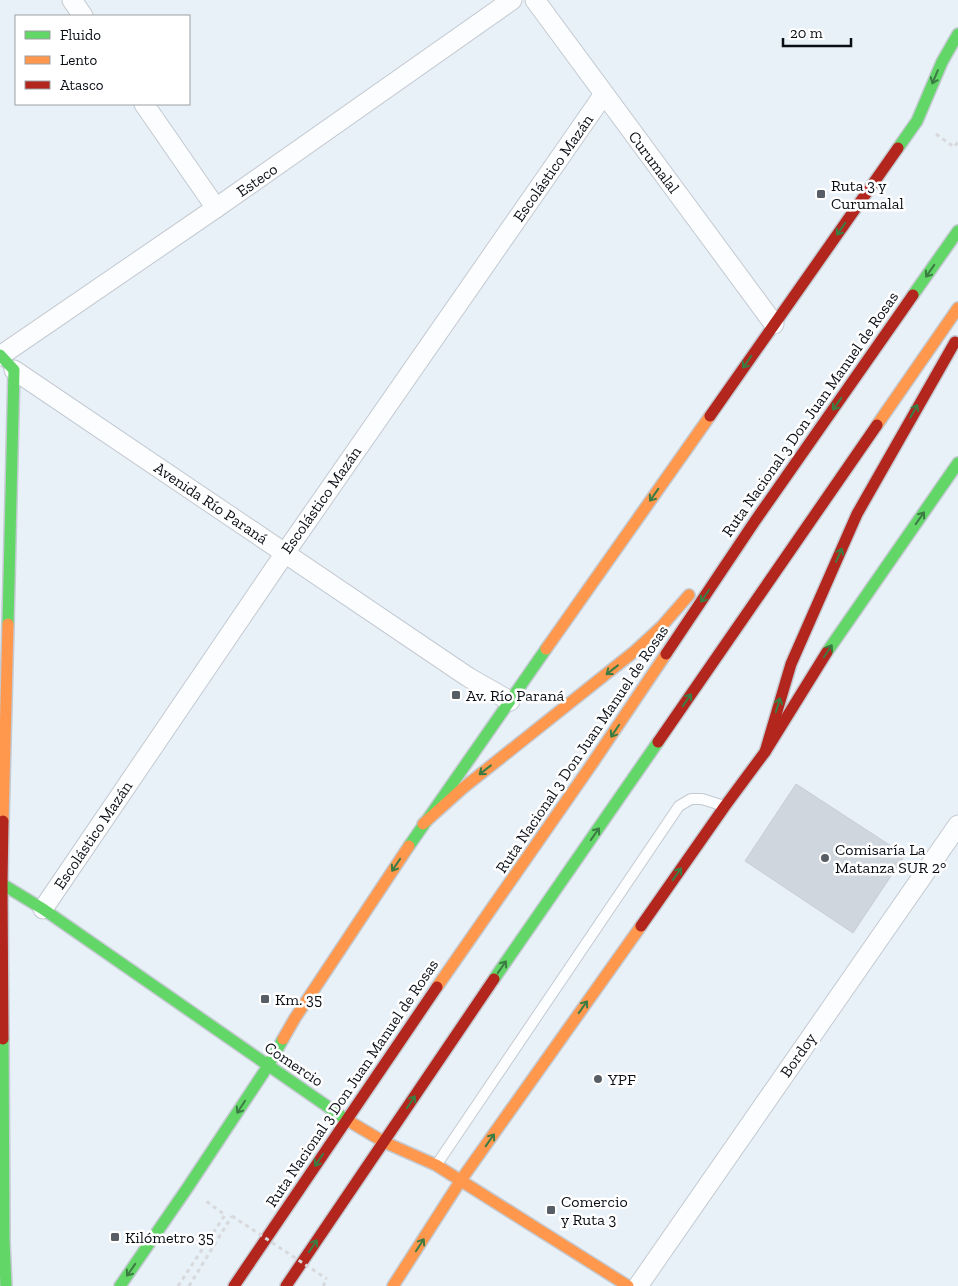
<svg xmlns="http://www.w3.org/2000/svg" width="958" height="1286" viewBox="0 0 958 1286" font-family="'Zilla Slab',serif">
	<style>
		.building { fill: #d0d6dd; stroke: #c8ced5 }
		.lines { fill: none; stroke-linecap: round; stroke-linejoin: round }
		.lane-casing { stroke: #c4cad1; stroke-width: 12 }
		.street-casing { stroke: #c4cad1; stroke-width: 21 }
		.fast-casing { stroke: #c4cad1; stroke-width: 14 }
		.slow-casing { stroke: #c4cad1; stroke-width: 14 }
		.jam-casing { stroke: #c4cad1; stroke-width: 14 }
		.path { stroke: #d7d9dc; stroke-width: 3; stroke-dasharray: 4 4; stroke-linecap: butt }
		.lane { stroke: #fcfdfe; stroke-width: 10 }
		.street { stroke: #fcfdfe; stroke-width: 19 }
		.fast { stroke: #63d668; stroke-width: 11 }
		.slow { stroke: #ff974d; stroke-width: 11 }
		.jam { stroke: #b3261e; stroke-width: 11 }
		.path-bridge { stroke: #d7d9dc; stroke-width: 3; stroke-dasharray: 4 4; stroke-linecap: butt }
		.oneway { stroke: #3b7c43 }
		.poi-dot { fill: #585e65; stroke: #fff; stroke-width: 2 }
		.labels { text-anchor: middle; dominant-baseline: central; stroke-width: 5; stroke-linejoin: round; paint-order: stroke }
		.street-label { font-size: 16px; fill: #0a0f16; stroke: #fff }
		.poi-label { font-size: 16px; fill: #0a0f16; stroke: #fff; text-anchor: start }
	</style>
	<rect width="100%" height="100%" fill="#e8f0f8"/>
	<path class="building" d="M796,784L905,855L853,933L745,861Z"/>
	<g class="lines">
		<defs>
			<path id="lane" d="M437,1164L679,806L691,799H702L724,806"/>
			<g id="street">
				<path d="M72,0L83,16"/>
				<path d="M535,0L774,324"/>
				<path d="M144,104L216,208"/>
				<path d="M0,356L216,208L512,0"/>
				<path d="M14,370L468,677L510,701"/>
				<path d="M43,909L285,553L604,94"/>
				<path d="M638,1286L958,825"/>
			</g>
			<g id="fast">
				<path d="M898,148L917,121L942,62L958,34"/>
				<path d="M913,295L958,231"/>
				<path d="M0,355L14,370L8,624"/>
				<path d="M827,652L958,463"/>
				<path d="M409,846L546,649"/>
				<path d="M2,884L43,909L347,1120"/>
				<path d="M494,979L658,742"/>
				<path d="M3,1039L4,1241L6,1286"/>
				<path d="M120,1286L188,1187L268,1066L283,1039"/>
			</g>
			<g id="slow">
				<path d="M877,425L958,308"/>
				<path d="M546,649L710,416"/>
				<path d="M3,821L8,624"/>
				<path d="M423,824L463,788L635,651L661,627L689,595"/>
				<path d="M437,987L594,761L666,654"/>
				<path d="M283,1039L295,1018L409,846"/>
				<path d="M347,1120L384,1142L436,1165L628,1286"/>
				<path d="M393,1286L461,1180L641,926"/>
			</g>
			<g id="jam">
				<path d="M710,416L898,148"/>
				<path d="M666,654L755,521L913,295"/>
				<path d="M658,742L877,425"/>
				<path d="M765,752L791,664L857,514L955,342"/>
				<path d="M641,926L725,806L765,752L827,652"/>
				<path d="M3,1039L2,884L3,821"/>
				<path d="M234,1286L437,987"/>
				<path d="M286,1286L494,979"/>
			</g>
		</defs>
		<use href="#lane" class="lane-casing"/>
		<use href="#street" class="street-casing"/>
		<use href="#fast" class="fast-casing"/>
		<use href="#slow" class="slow-casing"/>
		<use href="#jam" class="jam-casing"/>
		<g class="path">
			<path d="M936,134L954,147L958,142"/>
			<path d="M178,1286L225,1215L206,1201"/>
			<path d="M189,1286L232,1216"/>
			<path d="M323,1286L327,1279"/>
		</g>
		<use href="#lane" class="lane"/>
		<use href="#street" class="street"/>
		<use href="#fast" class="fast"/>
		<use href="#slow" class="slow"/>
		<use href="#jam" class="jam"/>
		<path class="path-bridge" d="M232,1216L327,1279"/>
	</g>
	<defs><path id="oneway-shaft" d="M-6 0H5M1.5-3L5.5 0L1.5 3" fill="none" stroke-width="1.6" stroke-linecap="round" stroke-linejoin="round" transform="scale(1.25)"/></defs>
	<g class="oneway">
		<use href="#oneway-shaft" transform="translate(935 77) rotate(113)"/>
		<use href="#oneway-shaft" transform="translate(841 229) rotate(125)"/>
		<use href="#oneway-shaft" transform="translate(930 271) rotate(125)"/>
		<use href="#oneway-shaft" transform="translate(747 362) rotate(125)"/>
		<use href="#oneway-shaft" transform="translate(837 404) rotate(125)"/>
		<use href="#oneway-shaft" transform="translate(914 411) rotate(-61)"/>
		<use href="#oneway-shaft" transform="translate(654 495) rotate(125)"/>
		<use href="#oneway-shaft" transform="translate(920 518) rotate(-55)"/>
		<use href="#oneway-shaft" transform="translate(839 555) rotate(-66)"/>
		<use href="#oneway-shaft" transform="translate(705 596) rotate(124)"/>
		<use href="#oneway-shaft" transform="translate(828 651) rotate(-57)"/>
		<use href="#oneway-shaft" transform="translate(612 670) rotate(142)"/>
		<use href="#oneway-shaft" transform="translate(687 700) rotate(-55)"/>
		<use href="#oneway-shaft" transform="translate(778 705) rotate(-73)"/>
		<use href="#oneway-shaft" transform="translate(615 731) rotate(124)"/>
		<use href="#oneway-shaft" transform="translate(485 770) rotate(142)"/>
		<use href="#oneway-shaft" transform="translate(595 834) rotate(-55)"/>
		<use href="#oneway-shaft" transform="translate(396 865) rotate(124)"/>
		<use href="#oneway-shaft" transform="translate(677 874) rotate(-55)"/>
		<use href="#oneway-shaft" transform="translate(502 967) rotate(-55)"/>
		<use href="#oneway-shaft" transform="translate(583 1007) rotate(-55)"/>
		<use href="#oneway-shaft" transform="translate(411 1102) rotate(-56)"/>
		<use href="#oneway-shaft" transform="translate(241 1107) rotate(123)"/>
		<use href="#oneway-shaft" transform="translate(490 1140) rotate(-55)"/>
		<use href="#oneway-shaft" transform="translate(319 1160) rotate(124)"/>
		<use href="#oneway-shaft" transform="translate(420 1245) rotate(-57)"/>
		<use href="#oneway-shaft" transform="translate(313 1246) rotate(-56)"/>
		<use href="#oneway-shaft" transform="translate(131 1270) rotate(125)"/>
	</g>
	<g class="poi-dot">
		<rect x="816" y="189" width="10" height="10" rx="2.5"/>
		<rect x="451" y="690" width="10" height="10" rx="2.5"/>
		<circle cx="825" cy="858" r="5"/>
		<rect x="260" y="994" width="10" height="10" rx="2.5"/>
		<circle cx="598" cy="1079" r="5"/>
		<rect x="546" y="1205" width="10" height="10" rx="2.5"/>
		<rect x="110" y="1232" width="10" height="10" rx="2.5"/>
	</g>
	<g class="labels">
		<g class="street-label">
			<text transform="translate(654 162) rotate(53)">Curumalal</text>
			<text transform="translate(553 168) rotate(-55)">Escolástico Mazán</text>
			<text transform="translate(257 180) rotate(-35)">Esteco</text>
			<text transform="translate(810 414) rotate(-55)">Ruta Nacional 3 Don Juan Manuel de Rosas</text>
			<text transform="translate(321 500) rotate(-55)">Escolástico Mazán</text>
			<text transform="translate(211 503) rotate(34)">Avenida Río Paraná</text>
			<text transform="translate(582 749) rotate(-56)">Ruta Nacional 3 Don Juan Manuel de Rosas</text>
			<text transform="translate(93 835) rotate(-56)">Escolástico Mazán</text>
			<text transform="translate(798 1055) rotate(-55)">Bordoy</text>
			<text transform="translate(294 1064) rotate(34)">Comercio</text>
			<text transform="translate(352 1083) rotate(-56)">Ruta Nacional 3 Don Juan Manuel de Rosas</text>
		</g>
		<g class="poi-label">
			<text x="831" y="185">Ruta 3 y<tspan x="831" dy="18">Curumalal</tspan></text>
			<text x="466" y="695">Av. Río Paraná</text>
			<text x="835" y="849">Comisaría La<tspan x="835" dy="18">Matanza SUR 2°</tspan></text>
			<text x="275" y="999">Km. 35</text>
			<text x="608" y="1079">YPF</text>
			<text x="561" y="1201">Comercio<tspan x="561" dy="18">y Ruta 3</tspan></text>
			<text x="125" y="1237">Kilómetro 35</text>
		</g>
	</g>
	<rect x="15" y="15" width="175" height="90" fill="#ffffff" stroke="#9d9fa2"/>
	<rect x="25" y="31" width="25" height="8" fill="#63d668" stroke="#9d9fa2"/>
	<text x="60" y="40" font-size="15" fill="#0a0f16">Fluido</text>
	<rect x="25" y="56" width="25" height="8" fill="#ff974d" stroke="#9d9fa2"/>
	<text x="60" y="65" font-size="15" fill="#0a0f16">Lento</text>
	<rect x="25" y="81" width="25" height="8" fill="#b3261e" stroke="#9d9fa2"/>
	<text x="60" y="90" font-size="15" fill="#0a0f16">Atasco</text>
	<path d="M783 38v8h68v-8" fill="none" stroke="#0a0f16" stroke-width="2.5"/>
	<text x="790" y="38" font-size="15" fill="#0a0f16" stroke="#ffffff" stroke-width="4" paint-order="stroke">20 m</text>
</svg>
